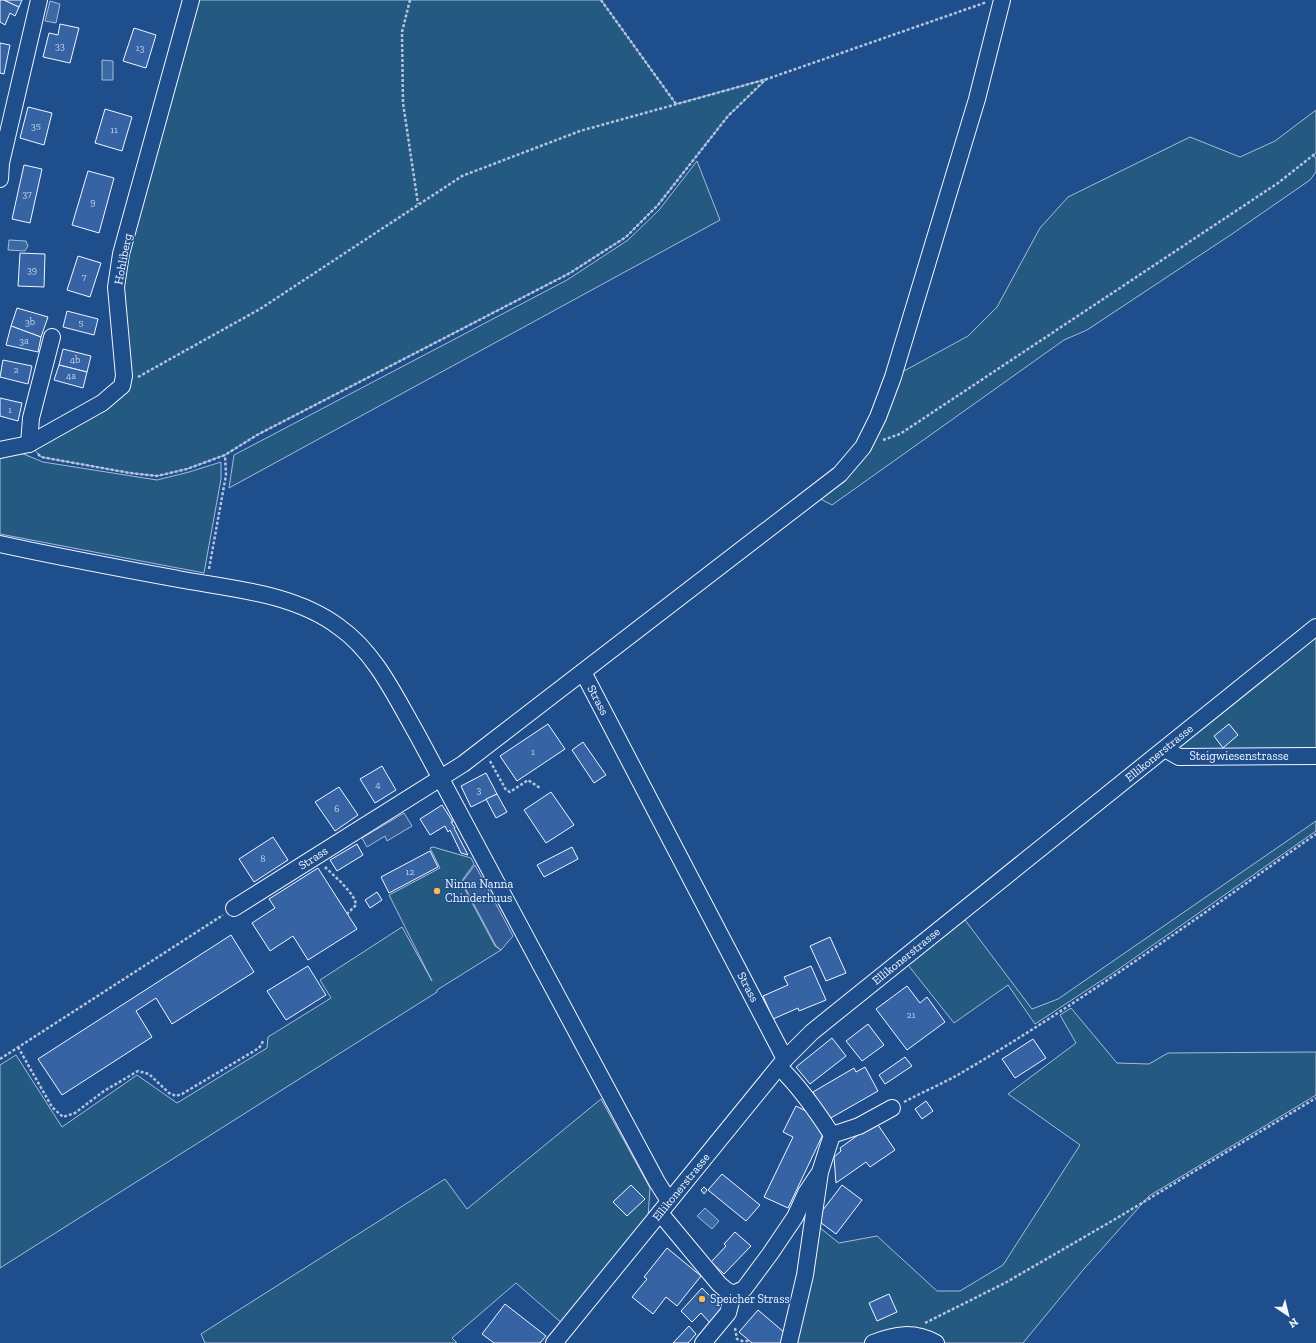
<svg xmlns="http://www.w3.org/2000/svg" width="1316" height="1343" viewBox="0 0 1316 1343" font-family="'Zilla Slab',serif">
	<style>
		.green { fill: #245a82; stroke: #a8bbd7 }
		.parking { fill: #305b95; stroke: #a8bbd7 }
		.water { fill: #3b69a3; stroke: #a8bbd7 }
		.building { fill: #3563a3; stroke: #f2f6ff }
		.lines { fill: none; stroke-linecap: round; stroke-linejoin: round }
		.minor-casing { stroke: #f2f6ff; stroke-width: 18 }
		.path { stroke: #b3c4dc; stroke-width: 2.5; stroke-dasharray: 3 2; stroke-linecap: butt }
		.minor { stroke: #1f4e8c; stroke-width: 16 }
		.poi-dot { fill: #ffb74d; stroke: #1f4e8c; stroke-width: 1.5 }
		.labels { text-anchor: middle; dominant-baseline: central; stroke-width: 3; stroke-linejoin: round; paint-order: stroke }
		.number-label { font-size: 10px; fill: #c3d1e8 }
		.street-label { font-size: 12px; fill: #f2f6ff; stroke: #1f4e8c }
		.poi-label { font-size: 12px; fill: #f2f6ff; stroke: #1f4e8c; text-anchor: start }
	</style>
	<rect width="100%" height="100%" fill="#1f4e8c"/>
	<g class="green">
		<path d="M191,0H601L676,104L767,79L728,116L658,205L626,237L570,273L257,435L225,455L187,469L157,476L130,473L41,457L29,444L122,386L116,287Z"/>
		<path d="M1316,110V153L1313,156L1316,158V172L1310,180L1232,234L1087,330L1064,340L832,505L813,495L840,474L893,377L968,336L997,307L1040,228L1068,197L1190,137L1240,157L1275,141Z"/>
		<path d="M697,161L720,220L229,488L234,455L567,280L628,240L659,210Z"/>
		<path d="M21,453L43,462L157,480L189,472L221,462V479L204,573L0,534V456Z"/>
		<path d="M1316,627V756L1165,749Z"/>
		<path d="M1316,821V831L1113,973L1035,1024L1008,985L954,1023L908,965L965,920L1032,1009L1058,999Z"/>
		<path d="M433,847L471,858L474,864L461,882L495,946L501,950L437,990V992L0,1268V1065L16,1055L62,1127L137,1075L177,1103L267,1048L268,1037L331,998L320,980L402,927L432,981L389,895L440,868L430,848Z"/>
		<path d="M1071,1008L1117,1063L1149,1064L1168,1053L1316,1052V1095L1149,1196L1083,1270L1023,1343H794L815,1224L839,1243L877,1236L937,1291H960L1003,1265L1080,1145L1008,1094L1076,1043L1060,1015Z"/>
		<path d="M601,1099L650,1188L648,1218L563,1324L516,1283L452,1338L457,1343H205L201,1334L445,1179L467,1209Z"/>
	</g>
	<g class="parking">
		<path d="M404,813L412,826L387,841L385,836L367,847L362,838Z"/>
		<path d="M475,865L513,936L501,950L496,946L462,882Z"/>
	</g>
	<g class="water">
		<path d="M50,1L60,4L56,23L45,21Z"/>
		<path d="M102,60L113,61V80H102Z"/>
		<path d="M9,240L26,241L28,246L25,251L8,250Z"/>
		<path d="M705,1208L719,1221L712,1229L697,1216Z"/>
	</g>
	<g class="building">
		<path d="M0,0H4L19,7L15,16L10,13L5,25L0,22Z"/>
		<path d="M4,0H22L19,7Z"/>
		<path d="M60,24L79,28L70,63L43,57L49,33L58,35Z"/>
		<path d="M134,28L156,35L146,68L123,61Z"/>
		<path d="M0,43L10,45L4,74L0,73Z"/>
		<path d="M28,107L52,113L44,145L20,138Z"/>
		<path d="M105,109L132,117L122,151L95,143Z"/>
		<path d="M24,165L42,169L30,223L12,219Z"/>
		<path d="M88,171L114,178L99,233L72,225Z"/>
		<path d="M20,253L45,254L44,287L18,286Z"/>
		<path d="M78,256L101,263L90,297L67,290Z"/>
		<path d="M17,308L48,317L41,337L11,326Z"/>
		<path d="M67,311L98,319L94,335L63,327Z"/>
		<path d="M11,326L41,337L38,352L6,345Z"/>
		<path d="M63,349L91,356L87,372L59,365Z"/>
		<path d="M3,360L32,366L28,384L0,377Z"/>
		<path d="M59,365L87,372L83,388L54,380Z"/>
		<path d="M0,398L22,403L18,421L0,416Z"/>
		<path d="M548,724L565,749L517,781L500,756Z"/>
		<path d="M1229,724L1238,735L1223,748L1214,736Z"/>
		<path d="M583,742L606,775L594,783L572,750Z"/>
		<path d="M382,766L396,790L375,803L360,779Z"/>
		<path d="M486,773L497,794L471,807L461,786Z"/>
		<path d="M339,787L358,815L335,831L315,802Z"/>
		<path d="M551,792L574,825L546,843L524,810Z"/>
		<path d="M497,794L507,812L496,818L486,799Z"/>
		<path d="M442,805L453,822H451L455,828H454L468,855L461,853L450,830L448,832L445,826L430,835L420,819Z"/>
		<path d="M273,837L288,860L254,882L239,859Z"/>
		<path d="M357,844L363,855L337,871L330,860Z"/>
		<path d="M572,847L578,859L544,877L537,865Z"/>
		<path d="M430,851L438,867L389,893L381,877Z"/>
		<path d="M318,868L357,929L308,960L293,936L270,951L252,923L275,908L269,899Z"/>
		<path d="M377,892L382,900L370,908L365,900Z"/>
		<path d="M231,935L254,972L172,1024L156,998L136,1011L152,1037L62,1095L38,1059Z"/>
		<path d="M830,937L846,973L826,981L810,946Z"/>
		<path d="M308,966L326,995L286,1020L267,991Z"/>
		<path d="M811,966L826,1000L799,1011L798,1008L773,1019L763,996L788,985L784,977Z"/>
		<path d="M907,986L920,1003L927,997L945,1022L907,1050L876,1009Z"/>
		<path d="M868,1024L884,1045L862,1061L846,1041Z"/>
		<path d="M832,1038L846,1056L810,1084L796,1067Z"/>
		<path d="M1033,1039L1046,1058L1015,1078L1002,1059Z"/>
		<path d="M905,1057L912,1066L885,1084L879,1075Z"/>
		<path d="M865,1067L878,1091L829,1119L813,1092L854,1068L856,1072Z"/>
		<path d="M926,1101L933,1111L922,1119L915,1109Z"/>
		<path d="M796,1106L806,1111L825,1130L788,1208L764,1197L793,1137L783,1132Z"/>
		<path d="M876,1122L895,1150L870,1167L866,1162L836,1183L834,1157L841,1151L840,1148Z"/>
		<path d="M722,1174L760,1205L746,1221L708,1190Z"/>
		<path d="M631,1185L645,1199L627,1216L613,1202Z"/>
		<path d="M842,1185L862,1200L836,1234L816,1219Z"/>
		<path d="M704,1187L707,1190L704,1194L701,1190Z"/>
		<path d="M735,1232L751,1246L724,1274L711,1262L726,1246L724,1244Z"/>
		<path d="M667,1248L701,1276L677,1306L666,1297L653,1314L632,1297L647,1279L644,1277Z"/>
		<path d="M702,1288L724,1310L711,1324L701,1313L692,1322L681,1311Z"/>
		<path d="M889,1294L897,1312L877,1321L869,1303Z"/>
		<path d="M505,1304L546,1336L540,1343H494L482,1334Z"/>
		<path d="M758,1310L785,1333L782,1343H752L739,1332Z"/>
		<path d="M689,1326L696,1334L688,1343H673Z"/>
	</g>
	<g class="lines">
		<defs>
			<g id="minor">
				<path d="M0,179L1,163L39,0"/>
				<path d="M29,444L31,418L52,337"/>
				<path d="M0,450L29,444L102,403L122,386L124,376L116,287L121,254L191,0"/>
				<path d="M0,544C59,557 119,568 178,579C232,589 294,593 339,627C376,653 396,698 418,736L657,1182L669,1201"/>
				<path d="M583,672L785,1059"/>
				<path d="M1165,749L1179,757L1316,756"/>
				<path d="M234,908L463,764L840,474L863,447L878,417L893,377L977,99L1002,0"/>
				<path d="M779,1067C800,1087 816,1110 832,1135L820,1172L805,1275L789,1343"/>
				<path d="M832,1135L859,1126L892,1108"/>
				<path d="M660,1213L719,1284L726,1290L733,1294L744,1289L770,1254L795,1217L806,1193L818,1175"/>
				<path d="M554,1343L785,1059L812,1032L843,1007L1316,627"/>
				<path d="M703,1343L728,1313L733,1294"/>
				<path d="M873,1343C895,1334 914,1331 936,1343"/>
			</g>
		</defs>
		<use href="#minor" class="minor-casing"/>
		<g class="path">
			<path d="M410,0L402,32L403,103L418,204"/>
			<path d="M601,0L676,104"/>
			<path d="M138,377L260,309L462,176L580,131L767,79L987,2"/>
			<path d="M883,440L900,434L1278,183L1316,153"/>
			<path d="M38,454L41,457L130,473L157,476L187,469L225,455L257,435L570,273L626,237L658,205L728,116L766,79"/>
			<path d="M209,569L226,475L225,455"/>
			<path d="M490,761L506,790L510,792L528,780L540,788"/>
			<path d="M325,867C334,876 355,893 356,905L347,914"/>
			<path d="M18,1047L52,1107L63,1117L75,1113L104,1091L138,1071L149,1074L169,1093L176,1096L182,1094L259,1048L262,1044L263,1039"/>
			<path d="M0,1059L223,915"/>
			<path d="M904,1102C921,1093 939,1085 956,1076C1081,1003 1198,917 1316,834"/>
			<path d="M925,1323L1005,1283L1117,1218L1316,1098"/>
			<path d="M735,1328L737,1339L742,1341H750"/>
		</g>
		<use href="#minor" class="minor"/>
	</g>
	<g class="poi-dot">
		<circle cx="437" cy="891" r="4"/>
		<circle cx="702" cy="1299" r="4"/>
	</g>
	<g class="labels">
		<g class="number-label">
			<text x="60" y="46">33</text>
			<text x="140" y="48">13</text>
			<text x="36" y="126">35</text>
			<text x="114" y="130">11</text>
			<text x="27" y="194">37</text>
			<text x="93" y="202">9</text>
			<text x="32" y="270">39</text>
			<text x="84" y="277">7</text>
			<text x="30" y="322">3b</text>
			<text x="81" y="323">5</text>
			<text x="24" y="341">3a</text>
			<text x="75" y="360">4b</text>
			<text x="16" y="370">2</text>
			<text x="71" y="376">4a</text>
			<text x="10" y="410">1</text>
			<text x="533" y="752">1</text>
			<text x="378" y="785">4</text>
			<text x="479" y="790">3</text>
			<text x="337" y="809">6</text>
			<text x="263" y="859">8</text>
			<text x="410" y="872">12</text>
			<text x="911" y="1015">21</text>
		</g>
		<g class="street-label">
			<text transform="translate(123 259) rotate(-79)">Hohliberg</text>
			<text transform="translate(598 700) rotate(62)">Strass</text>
			<text transform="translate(1159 753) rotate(-39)">Ellikonerstrasse</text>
			<text x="1239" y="756">Steigwiesenstrasse</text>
			<text transform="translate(313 858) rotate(-33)">Strass</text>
			<text transform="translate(906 956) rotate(-39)">Ellikonerstrasse</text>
			<text transform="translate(748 987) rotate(62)">Strass</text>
			<text transform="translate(681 1187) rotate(-51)">Ellikonerstrasse</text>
		</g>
		<g class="poi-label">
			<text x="445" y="884">Ninna Nanna<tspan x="445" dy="14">Chinderhuus</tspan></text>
			<text x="710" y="1299">Speicher Strass</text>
		</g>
	</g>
	<g transform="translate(1288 1315) rotate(145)" stroke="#1f4e8c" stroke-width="3" paint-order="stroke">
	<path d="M0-3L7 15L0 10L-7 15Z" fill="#f2f6ff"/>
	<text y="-6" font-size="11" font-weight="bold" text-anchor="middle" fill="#f2f6ff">N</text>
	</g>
</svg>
